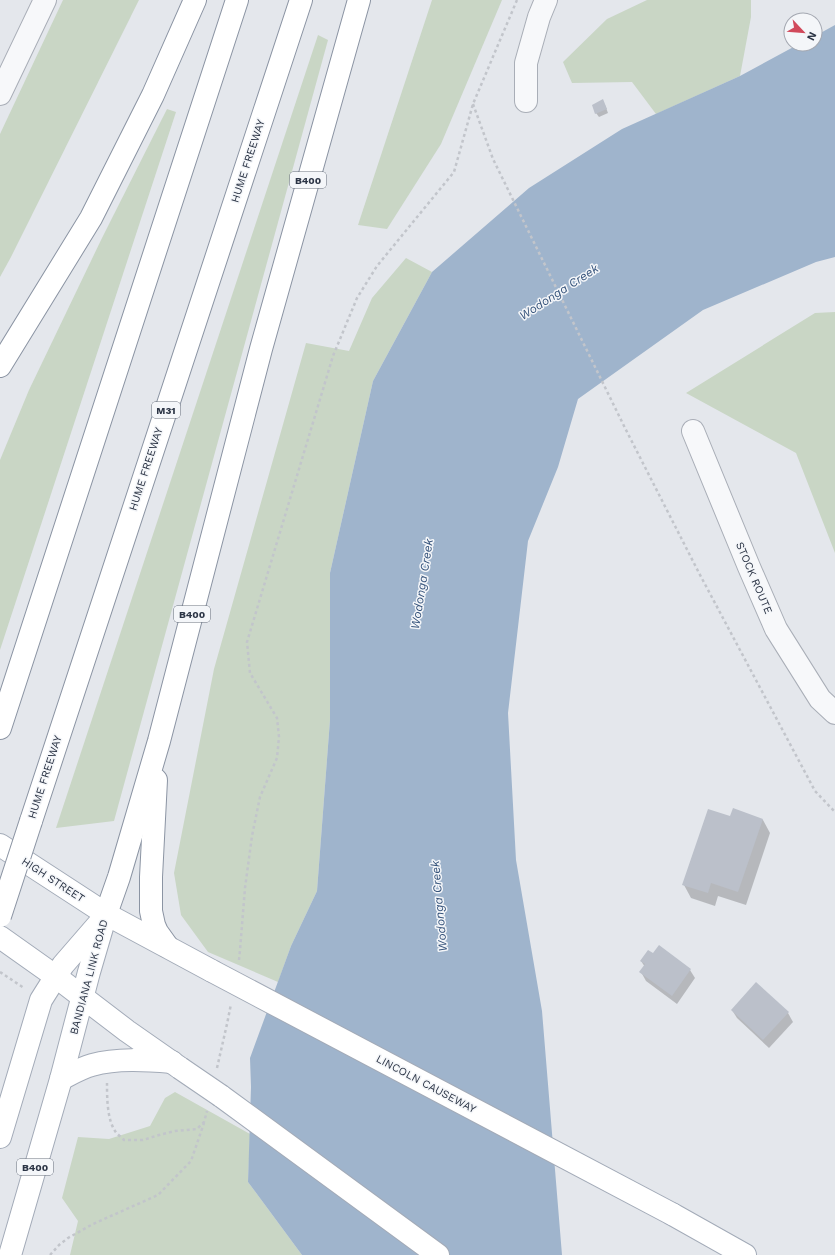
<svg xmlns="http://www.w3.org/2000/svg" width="835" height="1255" viewBox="0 0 835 1255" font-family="'Work Sans',sans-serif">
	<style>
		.green { fill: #c9d6c5 }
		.water { fill: #9fb4cc }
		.shadow { fill: #0003 }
		.building { fill: #bbc0ca }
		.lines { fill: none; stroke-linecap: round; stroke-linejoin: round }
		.minor-casing { stroke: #a9aeb7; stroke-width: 24 }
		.major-casing { stroke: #a3abb8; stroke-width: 24 }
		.highway-casing { stroke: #8b94a3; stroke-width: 24 }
		.path { stroke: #c2c5cb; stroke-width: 2.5; stroke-dasharray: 3 3; stroke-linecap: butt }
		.minor { stroke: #f7f8fa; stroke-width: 22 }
		.major { stroke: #fff; stroke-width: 22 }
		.highway { stroke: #fff; stroke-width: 22 }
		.major-bridge-casing { stroke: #a3abb8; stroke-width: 24; stroke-linecap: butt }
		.highway-bridge-casing { stroke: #8b94a3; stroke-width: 24; stroke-linecap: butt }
		.major-bridge { stroke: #fff; stroke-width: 22 }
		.highway-bridge { stroke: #fff; stroke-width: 22 }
		.labels { text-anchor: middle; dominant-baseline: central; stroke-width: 3; stroke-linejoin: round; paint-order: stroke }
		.shield { fill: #f4f6f9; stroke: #676e7b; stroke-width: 1 }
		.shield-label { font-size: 10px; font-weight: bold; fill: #2b3445 }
		.street-label { font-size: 11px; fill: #2b3445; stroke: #f4f6f9 }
		.water-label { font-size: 12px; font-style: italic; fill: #34527a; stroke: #f4f6f9 }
	</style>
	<rect width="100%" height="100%" fill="#e4e7ec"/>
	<g class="green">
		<path d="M63,0H139L11,257L0,277V134Z"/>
		<path d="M432,0H502L441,144L387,229L358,225Z"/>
		<path d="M647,0H751V17L740,76L656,114L632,82L572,83L563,62L607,19Z"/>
		<path d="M318,35L328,40L114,821L56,828Z"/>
		<path d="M167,109L176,112L0,650V460L29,390L102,238Z"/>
		<path d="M406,258L432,272L373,381L330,573V720L317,891L291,946L278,982L208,952L181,915L174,873L214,669L306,343L349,351L372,298Z"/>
		<path d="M835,312V553L796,453L686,393L815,313Z"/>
		<path d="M175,1092L250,1134L248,1182L302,1255H70L78,1221L62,1198L78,1137L109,1139L150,1126L165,1098Z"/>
	</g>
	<path class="water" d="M835,25V257L816,262L703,310L578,399L558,467L528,541L508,713L516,860L542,1011L562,1255H302L248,1182L251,1087L250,1058L291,946L317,891L330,720V573L373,381L432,272L529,188L622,129L740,76L799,44H815V36Z"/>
	<g class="shadow">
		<path d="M605,105L608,113L599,117L596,113Z"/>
		<path d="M731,817L763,820L770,833L746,905L718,896L715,906L691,898L684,885Z"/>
		<path d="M641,961L690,970L695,978L677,1004L646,981L641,972L645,967Z"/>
		<path d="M732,1010L788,1013L793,1022L769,1048L737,1018Z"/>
	</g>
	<g class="building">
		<path d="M603,99L607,109L595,114L592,105Z"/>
		<path d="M733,808L763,819L738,892L711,883L708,893L682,885L708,809L730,816Z"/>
		<path d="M659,945L691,969L672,996L639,972L645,964L640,961L648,950L653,953Z"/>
		<path d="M756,982L789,1012L763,1040L731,1010Z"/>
	</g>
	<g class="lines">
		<defs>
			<g id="minor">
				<path d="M0,94L45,0"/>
				<path d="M526,101V63L539,17L546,0"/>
				<path d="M693,431L749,567L776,629L820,699L835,713"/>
			</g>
			<g id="major">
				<path d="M0,845L106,914L212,971"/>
				<path d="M0,937L55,976L127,1031L180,1068"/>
				<path d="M61,1079C71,1074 81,1068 92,1065C117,1058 146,1060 172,1062"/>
				<path d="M221,1096L438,1255"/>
				<path d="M0,1137L41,1000L63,965L102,920"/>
				<path d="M672,1214L745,1255"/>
				<path d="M10,1255L61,1079L89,972L106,914"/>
			</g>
			<g id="highway">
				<path d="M0,366L91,218L153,95L195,0"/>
				<path d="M0,728L237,0"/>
				<path d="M156,780L151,877V911L154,925L157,932L167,946"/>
				<path d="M31,821L301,0"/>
				<path d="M106,914L119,877L159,741L261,349L359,0"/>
			</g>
		</defs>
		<use href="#minor" class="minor-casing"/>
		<use href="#major" class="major-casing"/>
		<use href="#highway" class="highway-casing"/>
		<g class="path">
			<path d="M473,104L493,159L625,428L699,573L815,791L835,812"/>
			<path d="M239,960L240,950L245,888L252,836L260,797L277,758L279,737L277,718L250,673L247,642L333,356L357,298L377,266L454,172L473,104L517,0"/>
			<path d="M0,972L24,988"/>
			<path d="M217,1068L227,1024L231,1004"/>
			<path d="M107,1083C107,1097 107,1119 115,1131C117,1134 121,1137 124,1140H143L159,1135L175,1131L197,1129L204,1122L207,1111"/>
			<path d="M50,1255L59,1245L68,1238L93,1224L158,1195L191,1161L204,1123"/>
		</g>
		<use href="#minor" class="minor"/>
		<use href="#major" class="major"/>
		<use href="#highway" class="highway"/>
		<defs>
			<g id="major-bridge">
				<path d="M212,971L672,1214"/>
				<path d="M180,1068L221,1096"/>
			</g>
			<path id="highway-bridge" d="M0,916L31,821"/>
		</defs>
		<use href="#major-bridge" class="major-bridge-casing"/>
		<use href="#highway-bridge" class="highway-bridge-casing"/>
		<use href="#major-bridge" class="major-bridge"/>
		<use href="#highway-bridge" class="highway-bridge"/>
	</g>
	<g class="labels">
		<g class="shield">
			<rect x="290" y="172" width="36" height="16" rx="3"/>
			<rect x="152" y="402" width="28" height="16" rx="3"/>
			<rect x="174" y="606" width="36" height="16" rx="3"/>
			<rect x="17" y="1159" width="36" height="16" rx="3"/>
		</g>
		<g class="shield-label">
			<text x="308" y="180">B400</text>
			<text x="166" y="410">M31</text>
			<text x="192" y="614">B400</text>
			<text x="35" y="1167">B400</text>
		</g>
		<g class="street-label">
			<text transform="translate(248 161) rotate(-72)">HUME FREEWAY</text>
			<text transform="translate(146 469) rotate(-72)">HUME FREEWAY</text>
			<text transform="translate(754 578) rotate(67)">STOCK ROUTE</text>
			<text transform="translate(45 777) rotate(-72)">HUME FREEWAY</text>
			<text transform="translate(53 880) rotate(33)">HIGH STREET</text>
			<text transform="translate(89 977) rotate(-75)">BANDIANA LINK ROAD</text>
			<text transform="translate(426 1084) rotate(28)">LINCOLN CAUSEWAY</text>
		</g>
		<g class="water-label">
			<text transform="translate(559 292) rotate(-33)">Wodonga Creek</text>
			<text transform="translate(422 584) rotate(-81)">Wodonga Creek</text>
			<text transform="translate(439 906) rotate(-95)">Wodonga Creek</text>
		</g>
	</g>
	<g transform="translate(803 32) rotate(116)"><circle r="19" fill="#f4f6f9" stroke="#a4a8b1"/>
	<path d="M0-3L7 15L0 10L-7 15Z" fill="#d1495b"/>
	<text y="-6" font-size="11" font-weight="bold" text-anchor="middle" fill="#2b3445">N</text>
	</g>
</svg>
